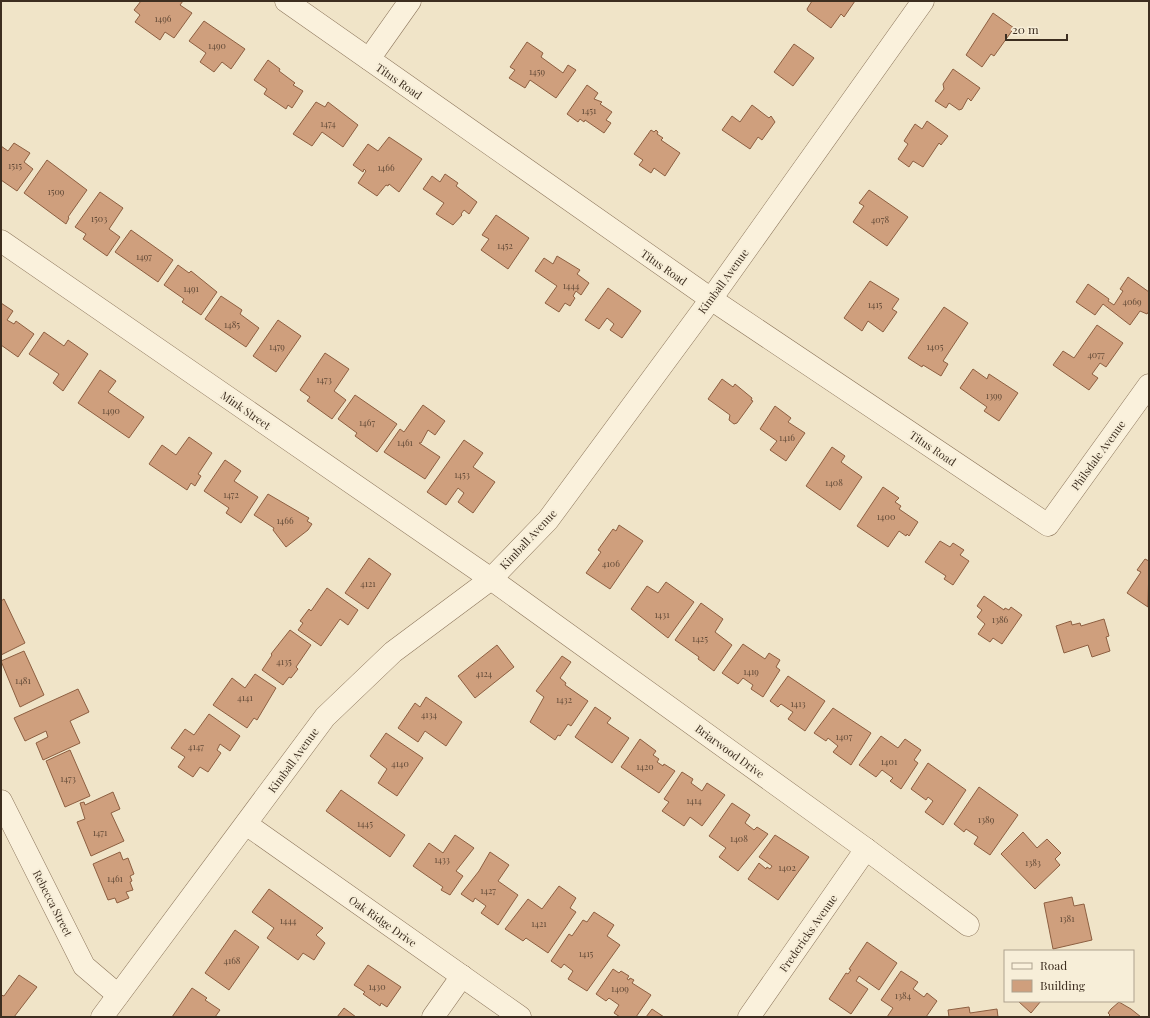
<svg xmlns="http://www.w3.org/2000/svg" width="1150" height="1018" viewBox="0 0 1150 1018" font-family="'Playfair Display',serif">
	<style>
		.building { fill: #cf9f7d; stroke: #8d5f41 }
		.lines { fill: none; stroke-linecap: round; stroke-linejoin: round }
		.minor-casing { stroke: #8d765c; stroke-width: 23 }
		.minor { stroke: #faf1dc; stroke-width: 22 }
		.labels { text-anchor: middle; dominant-baseline: central; stroke-width: 4; stroke-linejoin: round; paint-order: stroke }
		.number-label { font-size: 9px; fill: #624a37 }
		.street-label { font-size: 11px; fill: #3d2e20; stroke: #f7eed8 }
	</style>
	<rect width="100%" height="100%" fill="#f0e4c8"/>
	<g class="building">
		<path d="M141,1H183L180,5L192,13L174,38L165,32L160,40L135,22L140,15L134,10Z"/>
		<path d="M812,1H855L844,17L841,14L831,28L808,11L807,9Z"/>
		<path d="M993,13L1014,28L994,56L991,54L982,67L966,55Z"/>
		<path d="M204,21L245,49L231,69L222,62L214,72L200,62L206,53L189,41Z"/>
		<path d="M527,42L543,53L541,57L563,73L568,65L576,70L556,98L530,80L525,88L509,78L515,70L510,67Z"/>
		<path d="M794,44L814,58L793,86L774,72Z"/>
		<path d="M268,60L280,69L279,71L295,83L293,85L303,91L292,108L288,105L286,109L264,94L267,89L254,80Z"/>
		<path d="M953,69L980,88L971,101L968,98L962,109L959,110L949,103L946,108L935,101L944,89L943,84Z"/>
		<path d="M587,85L598,93L594,99L602,102L600,104L612,112L606,120L611,123L604,133L585,120L584,122L580,119L578,122L567,114Z"/>
		<path d="M316,102L325,107L328,102L358,125L343,147L322,132L312,146L293,134Z"/>
		<path d="M752,105L769,118L771,116L775,122L762,140L758,137L750,149L722,130L732,116L740,122Z"/>
		<path d="M927,121L948,136L941,145L939,143L923,167L913,161L909,167L898,159L908,144L904,141L915,124L922,129Z"/>
		<path d="M651,130L654,132L656,130L658,132L657,134L663,138L661,140L680,153L665,176L654,168L651,173L639,165L643,160L634,154Z"/>
		<path d="M389,137L422,159L399,192L389,184L388,186L386,185L377,196L358,183L366,171L364,169L363,172L353,165L368,144L378,151Z"/>
		<path d="M14,143L30,153L24,162L33,169L17,191L1,180V146L8,151Z"/>
		<path d="M47,160L87,190L68,217L69,218L66,224L24,193Z"/>
		<path d="M445,174L458,183L456,186L477,202L469,214L464,210L461,214L462,215L453,225L436,214L444,203L423,189L432,176L440,182Z"/>
		<path d="M869,190L908,217L887,246L853,222L864,206L859,203Z"/>
		<path d="M100,192L123,208L109,229L120,237L107,256L83,239L86,234L75,227Z"/>
		<path d="M496,215L529,238L508,269L481,250L489,239L482,235Z"/>
		<path d="M131,230L173,260L158,282L115,252Z"/>
		<path d="M557,256L580,270L577,274L589,283L581,295L576,291L573,296L575,298L570,306L565,303L559,312L545,303L557,286L535,271L544,258L553,264Z"/>
		<path d="M178,265L189,273L191,271L217,292L201,315L182,302L184,299L164,285Z"/>
		<path d="M1128,277L1149,292V311L1147,314L1140,311L1130,325L1103,304L1095,315L1076,302L1088,284L1109,299L1108,301L1114,305L1123,291L1120,289Z"/>
		<path d="M870,281L899,299L892,309L897,312L883,332L868,321L862,331L844,318Z"/>
		<path d="M608,288L641,311L622,338L610,330L614,324L607,318L599,329L585,320Z"/>
		<path d="M221,296L242,310L240,314L259,328L246,347L205,319Z"/>
		<path d="M1,303L13,311L7,320L14,324L16,321L34,334L18,357L1,345Z"/>
		<path d="M944,307L968,323L943,361L948,364L941,376L923,365L922,367L908,358Z"/>
		<path d="M278,320L301,336L276,372L253,356Z"/>
		<path d="M1097,325L1123,343L1106,367L1100,363L1092,374L1098,378L1089,390L1053,365L1063,351L1074,358Z"/>
		<path d="M44,332L64,346L68,340L88,354L63,391L53,383L59,374L29,354Z"/>
		<path d="M325,353L349,369L334,391L346,400L332,419L307,401L310,397L300,390Z"/>
		<path d="M973,369L987,379L989,374L1018,393L999,421L984,411L987,407L960,388Z"/>
		<path d="M100,370L116,381L108,392L144,417L129,438L78,403Z"/>
		<path d="M722,379L733,387L735,384L752,398L751,400L753,401L737,423L734,424L729,420L730,415L708,399Z"/>
		<path d="M355,395L397,424L377,452L355,436L357,433L338,419Z"/>
		<path d="M423,405L445,421L435,435L428,430L421,443H419L440,457L425,479L384,452L400,429L404,432Z"/>
		<path d="M775,406L791,418L788,422L805,433L786,461L770,450L777,441L760,429Z"/>
		<path d="M189,437L212,453L198,474L201,476L195,486L191,483L187,490L149,464L162,445L176,455Z"/>
		<path d="M464,440L483,453L473,467L495,482L473,513L458,502L464,493L458,488L446,505L427,492Z"/>
		<path d="M832,447L845,456L841,462L862,477L840,510L806,486Z"/>
		<path d="M225,460L241,471L234,481L258,497L241,523L226,513L229,508L204,491Z"/>
		<path d="M883,487L899,498L895,502L901,506L899,509L918,522L909,536L907,534L906,536L899,531L888,547L857,526Z"/>
		<path d="M268,494L309,518L307,521L312,524L308,530L286,547L273,530L274,528L254,515Z"/>
		<path d="M619,525L643,541L610,589L586,573L601,552L598,550L613,529L616,531Z"/>
		<path d="M940,541L950,547L953,543L964,550L960,555L969,561L953,585L944,579L946,576L925,562Z"/>
		<path d="M369,558L391,574L368,609L345,593Z"/>
		<path d="M1145,559L1149,561L1148,607L1127,593L1141,572L1137,570Z"/>
		<path d="M666,582L694,602L668,638L631,609L647,586L658,593Z"/>
		<path d="M327,588L358,610L348,625L340,619L321,646L298,630L303,623L300,621L309,609L311,611Z"/>
		<path d="M984,596L1004,610L1005,608L1009,610L1011,607L1022,615L1002,644L993,638L990,642L978,634L985,624L977,617L982,610L977,606Z"/>
		<path d="M4,599L25,643L1,655V601Z"/>
		<path d="M701,603L723,619L715,632L732,645L714,671L698,659L699,657L675,640Z"/>
		<path d="M1104,619L1109,636L1106,637L1110,651L1092,657L1088,645L1064,653L1056,626L1071,621L1072,625L1080,623L1081,626Z"/>
		<path d="M290,630L311,645L296,667L298,669L291,678L289,677L283,685L262,670L272,655L271,654Z"/>
		<path d="M743,644L765,659L769,653L780,660L776,667L780,670L763,697L751,689L753,685L743,678L738,684L722,673Z"/>
		<path d="M497,645L514,667L475,698L458,676Z"/>
		<path d="M24,651L44,695L20,707L1,661Z"/>
		<path d="M562,656L571,662L560,678L566,683L565,685L588,701L571,726L568,724L560,736L558,735L555,740L530,722L544,697L536,691Z"/>
		<path d="M255,674L276,688L257,720L254,718L247,728L213,705L232,678L245,688Z"/>
		<path d="M788,676L825,701L805,731L788,719L793,712L781,704L778,707L770,701Z"/>
		<path d="M78,689L89,712L70,721L80,743L43,760L36,743L48,737L46,731L25,741L14,718Z"/>
		<path d="M426,697L462,722L446,746L425,731L418,742L398,728L415,703L420,707Z"/>
		<path d="M595,707L611,718L607,723L629,738L612,763L575,737Z"/>
		<path d="M833,708L871,733L851,765L833,752L838,746L828,738L826,741L814,733Z"/>
		<path d="M209,714L240,736L230,751L220,744L217,750L221,753L208,772L200,767L193,777L178,767L185,757L171,748L185,729L194,735Z"/>
		<path d="M386,733L423,758L397,796L378,783L387,769L370,756Z"/>
		<path d="M881,736L898,748L905,739L921,750L914,760L918,763L901,789L890,781L893,778L882,770L876,777L859,765Z"/>
		<path d="M640,739L656,751L653,755L659,759L657,762L663,766L664,764L675,771L659,793L621,767Z"/>
		<path d="M70,750L90,796L65,807L46,761Z"/>
		<path d="M928,763L966,790L943,825L925,812L933,801L928,797L926,800L911,789Z"/>
		<path d="M682,772L693,779L691,783L702,791L707,783L725,795L702,826L690,817L684,826L662,811L669,802L664,799Z"/>
		<path d="M979,787L1018,815L990,855L974,844L978,837L966,829L964,832L954,824Z"/>
		<path d="M341,790L405,835L390,857L326,811Z"/>
		<path d="M113,792L120,809L111,813L124,841L91,856L77,822L85,819L80,803L84,802L85,805Z"/>
		<path d="M732,803L750,815L745,823L754,830L757,827L768,834L738,871L719,857L726,848L709,836Z"/>
		<path d="M1023,832L1037,848L1047,839L1061,853L1055,859L1060,865L1035,889L1001,854Z"/>
		<path d="M455,835L474,848L456,871L463,876L450,895L441,890L443,887L413,866L429,843L443,853Z"/>
		<path d="M775,835L809,857L778,900L748,879L759,863L766,869L767,867L770,869L772,866L759,857Z"/>
		<path d="M120,852L123,860L128,858L134,874L130,876L132,881L130,882L133,890L126,892L129,898L117,903L115,898L108,900L93,864Z"/>
		<path d="M490,852L509,865L498,881L518,895L498,925L481,913L486,906L475,898L473,902L461,894L479,871Z"/>
		<path d="M559,886L576,898L570,908L576,912L548,953L526,938L523,941L505,929L528,899L542,909Z"/>
		<path d="M269,889L323,928L316,935L325,943L314,960L303,953L298,960L267,938L274,928L252,912Z"/>
		<path d="M1072,897L1074,906L1084,904L1092,940L1053,949L1044,903Z"/>
		<path d="M594,912L614,925L607,936L620,945L587,991L568,979L573,971L564,964L561,968L551,961L569,934L572,936L583,920L587,922Z"/>
		<path d="M235,930L259,947L229,990L205,973Z"/>
		<path d="M867,942L897,963L879,990L859,976L856,981L868,989L851,1014L829,999L846,973L848,974L851,970L849,969Z"/>
		<path d="M368,965L401,987L387,1007L381,1003L380,1006L363,994L365,992L354,985Z"/>
		<path d="M613,969L619,973L621,971L629,976L627,979L629,980L630,978L634,980L632,983L651,995L636,1017H620L614,1013L619,1005L609,998L606,1001L596,994Z"/>
		<path d="M901,971L918,982L913,989L924,997L927,993L937,1001L926,1017H887L893,1008L881,1000Z"/>
		<path d="M19,975L37,987L14,1017H1V995L4,996Z"/>
		<path d="M192,988L207,998L205,1000L220,1010L215,1017H172Z"/>
		<path d="M1018,1001H1041L1031,1013Z"/>
		<path d="M1119,1002L1131,1009L1141,1017H1108L1110,1015L1108,1013L1111,1009Z"/>
		<path d="M969,1007L970,1013L997,1009L998,1017H949L948,1010Z"/>
		<path d="M344,1008L356,1017H337Z"/>
		<path d="M652,1009L664,1017H646Z"/>
	</g>
	<g class="lines">
		<defs>
			<g id="minor">
				<path d="M286,1L711,299L1048,525L1149,385"/>
				<path d="M369,59L410,1"/>
				<path d="M1,241L491,579L866,849L968,925"/>
				<path d="M1,801L84,966L118,995"/>
				<path d="M246,824L520,1017"/>
				<path d="M102,1017L325,717L393,652L491,579L548,520L711,299L923,1"/>
				<path d="M433,1017L462,976"/>
				<path d="M749,1017L866,849"/>
			</g>
		</defs>
		<use href="#minor" class="minor-casing"/>
		<use href="#minor" class="minor"/>
	</g>
	<g class="labels">
		<g class="number-label">
			<text x="163" y="18">1496</text>
			<text x="217" y="45">1490</text>
			<text x="537" y="71">1459</text>
			<text x="589" y="110">1451</text>
			<text x="328" y="123">1474</text>
			<text x="15" y="165">1515</text>
			<text x="386" y="167">1466</text>
			<text x="56" y="191">1509</text>
			<text x="99" y="218">1503</text>
			<text x="880" y="219">4078</text>
			<text x="505" y="245">1452</text>
			<text x="144" y="256">1497</text>
			<text x="571" y="285">1444</text>
			<text x="191" y="288">1491</text>
			<text x="1132" y="301">4069</text>
			<text x="875" y="304">1415</text>
			<text x="232" y="324">1485</text>
			<text x="277" y="346">1479</text>
			<text x="935" y="346">1405</text>
			<text x="1096" y="354">4077</text>
			<text x="324" y="379">1473</text>
			<text x="994" y="395">1399</text>
			<text x="111" y="410">1490</text>
			<text x="367" y="422">1467</text>
			<text x="787" y="437">1416</text>
			<text x="405" y="442">1461</text>
			<text x="462" y="474">1453</text>
			<text x="834" y="482">1408</text>
			<text x="231" y="494">1472</text>
			<text x="886" y="516">1400</text>
			<text x="285" y="520">1466</text>
			<text x="611" y="563">4106</text>
			<text x="368" y="583">4121</text>
			<text x="662" y="614">1431</text>
			<text x="1000" y="619">1386</text>
			<text x="700" y="638">1425</text>
			<text x="284" y="661">4135</text>
			<text x="751" y="671">1419</text>
			<text x="484" y="673">4124</text>
			<text x="23" y="680">1481</text>
			<text x="245" y="697">4141</text>
			<text x="564" y="699">1432</text>
			<text x="798" y="703">1413</text>
			<text x="429" y="714">4134</text>
			<text x="844" y="736">1407</text>
			<text x="196" y="746">4147</text>
			<text x="889" y="761">1401</text>
			<text x="400" y="763">4140</text>
			<text x="645" y="766">1420</text>
			<text x="68" y="778">1473</text>
			<text x="694" y="800">1414</text>
			<text x="986" y="819">1389</text>
			<text x="365" y="823">1445</text>
			<text x="100" y="832">1471</text>
			<text x="739" y="838">1408</text>
			<text x="442" y="859">1433</text>
			<text x="1033" y="862">1383</text>
			<text x="787" y="867">1402</text>
			<text x="115" y="878">1461</text>
			<text x="488" y="890">1427</text>
			<text x="1067" y="918">1381</text>
			<text x="288" y="920">1444</text>
			<text x="539" y="923">1421</text>
			<text x="586" y="953">1415</text>
			<text x="232" y="960">4168</text>
			<text x="377" y="986">1430</text>
			<text x="620" y="988">1409</text>
			<text x="903" y="995">1384</text>
		</g>
		<g class="street-label">
			<text transform="translate(399 81) rotate(35)">Titus Road</text>
			<text transform="translate(664 267) rotate(35)">Titus Road</text>
			<text transform="translate(723 281) rotate(-54)">Kimball Avenue</text>
			<text transform="translate(246 410) rotate(35)">Mink Street</text>
			<text transform="translate(933 448) rotate(34)">Titus Road</text>
			<text transform="translate(1098 455) rotate(-54)">Philsdale Avenue</text>
			<text transform="translate(528 539) rotate(-47)">Kimball Avenue</text>
			<text transform="translate(730 751) rotate(36)">Briarwood Drive</text>
			<text transform="translate(293 760) rotate(-54)">Kimball Avenue</text>
			<text transform="translate(53 903) rotate(63)">Rebecca Street</text>
			<text transform="translate(383 921) rotate(35)">Oak Ridge Drive</text>
			<text transform="translate(808 933) rotate(-55)">Fredericks Avenue</text>
		</g>
	</g>
	<rect width="1150" height="1018" fill="none" stroke="#3d2e20" stroke-width="4"/>
	<rect x="1004" y="950" width="130" height="52" fill="#f7eed8" stroke="#ada18e"/>
	<rect x="1012" y="963" width="20" height="6" fill="#faf1dc" stroke="#ada18e"/>
	<text x="1040" y="970" font-size="12" fill="#3d2e20">Road</text>
	<rect x="1012" y="980" width="20" height="12" fill="#cf9f7d" stroke="#ada18e"/>
	<text x="1040" y="990" font-size="12" fill="#3d2e20">Building</text>
	<path d="M1006 34v6h61v-6" fill="none" stroke="#3d2e20" stroke-width="2"/>
	<text x="1012" y="34" font-size="12" fill="#3d2e20" stroke="#f7eed8" stroke-width="3" paint-order="stroke">20 m</text>
</svg>
